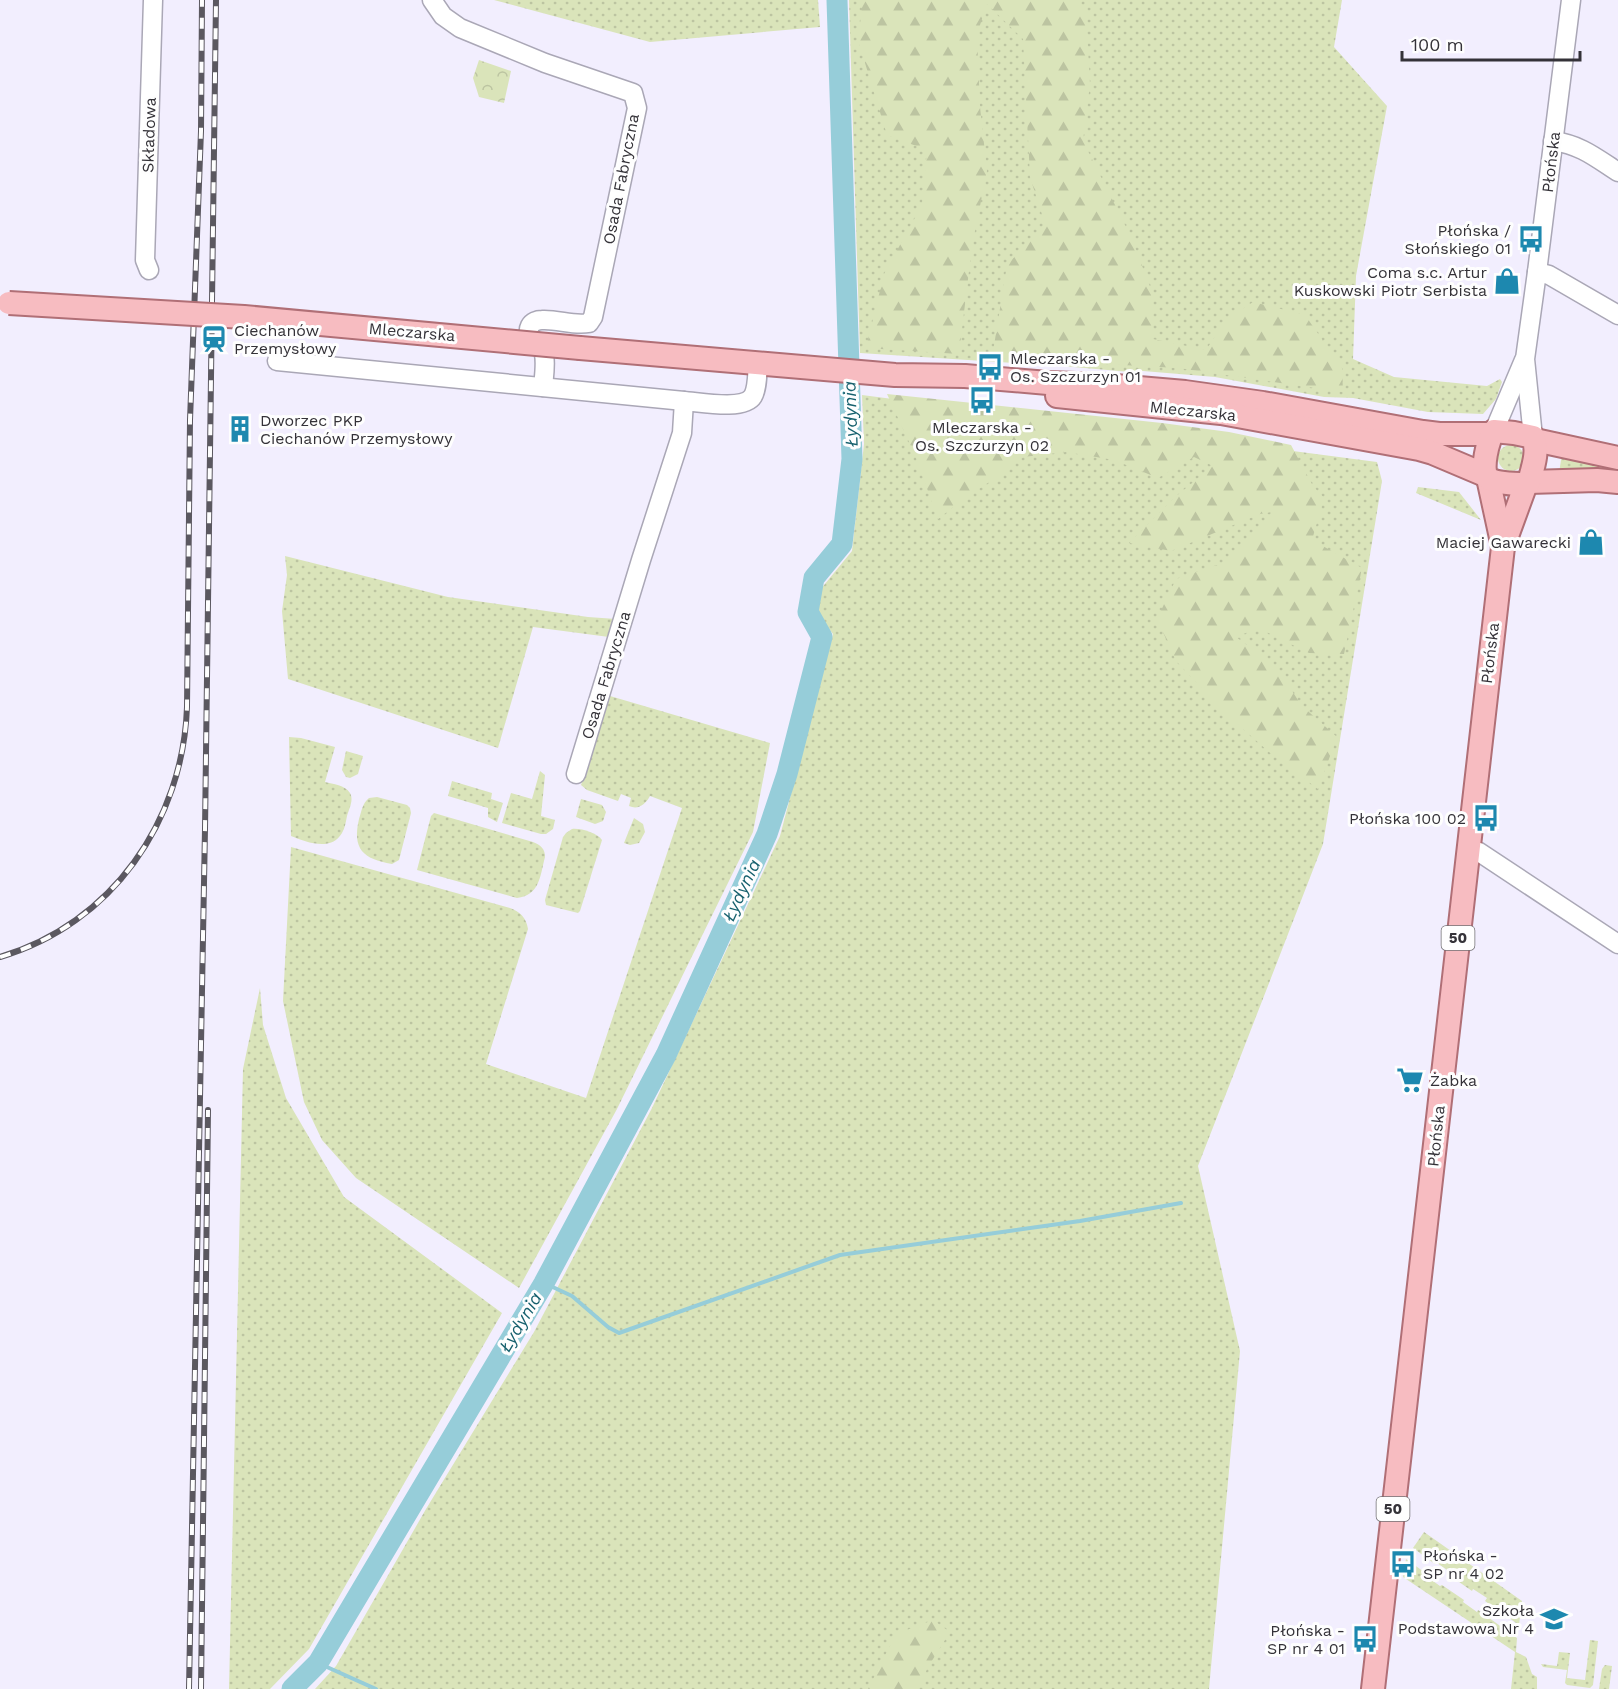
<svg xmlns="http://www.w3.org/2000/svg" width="1618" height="1689" viewBox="0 0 1618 1689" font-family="'Work Sans',sans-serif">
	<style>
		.grass { fill: url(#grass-dots) }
		.forest { fill: url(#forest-firs) }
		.park { fill: url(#park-crowns) }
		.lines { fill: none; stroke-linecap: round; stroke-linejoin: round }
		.stream { stroke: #96cdd9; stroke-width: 4 }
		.river { stroke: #96cdd9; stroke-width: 21 }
		.minor-casing { stroke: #aaa7b6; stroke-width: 21 }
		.major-casing { stroke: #b06f76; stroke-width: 26 }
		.minor { stroke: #fff; stroke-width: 18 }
		.major { stroke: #f7bcc1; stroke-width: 22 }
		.rail-casing { stroke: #5b5860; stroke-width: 6 }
		.rail { stroke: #fefefe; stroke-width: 4; stroke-dasharray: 11; stroke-linecap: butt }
		.major-bridge-casing { stroke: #b06f76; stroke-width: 26; stroke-linecap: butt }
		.major-bridge { stroke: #f7bcc1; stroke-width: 22 }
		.labels { text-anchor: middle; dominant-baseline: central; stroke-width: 6; stroke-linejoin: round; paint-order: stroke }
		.shield { fill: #fefefe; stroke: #716f73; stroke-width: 1.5 }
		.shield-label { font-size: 15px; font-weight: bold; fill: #343238 }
		.street-label { font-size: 16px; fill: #343238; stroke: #fefefe }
		.poi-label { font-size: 16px; fill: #343238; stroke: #fefefe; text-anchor: end }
		.water-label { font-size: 18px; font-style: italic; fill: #17616e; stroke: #fefefe }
	</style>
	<defs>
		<pattern id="grass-dots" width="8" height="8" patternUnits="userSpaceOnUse" patternTransform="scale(1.5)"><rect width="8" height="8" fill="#dae4ba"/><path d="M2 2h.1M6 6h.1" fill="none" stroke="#bcc4a1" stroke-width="1.8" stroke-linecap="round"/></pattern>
		<pattern id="forest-firs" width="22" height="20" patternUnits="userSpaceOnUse" patternTransform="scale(1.5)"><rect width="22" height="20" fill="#dae4ba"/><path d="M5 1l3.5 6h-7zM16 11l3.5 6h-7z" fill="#bcc4a1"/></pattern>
		<pattern id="park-crowns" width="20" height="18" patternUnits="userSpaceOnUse" patternTransform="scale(1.5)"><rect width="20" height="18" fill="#dae4ba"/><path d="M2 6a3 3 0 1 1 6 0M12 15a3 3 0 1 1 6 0" fill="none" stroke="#bcc4a1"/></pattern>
	</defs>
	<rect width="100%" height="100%" fill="#f2eefe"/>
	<g class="grass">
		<path d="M494,0H818L820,27L650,42Z"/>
		<path d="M849,0H1342L1334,47L1387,106L1356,276L1353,359L1394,377L1487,386L1500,379L1502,382L1496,399L1483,414L1428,412L1353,398L1324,397L1215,377L1143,371L1130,372L1062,366L860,353Z"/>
		<path d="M862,395L1377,462L1382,481L1323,844L1198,1166L1240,1351L1209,1689H315L336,1666L426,1509L534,1332L652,1108L780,836L833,634L816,613L820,590L852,551L864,444Z"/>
		<circle cx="1511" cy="458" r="13"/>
		<path d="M1562,454L1618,465V475L1559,473Z"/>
		<path d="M1418,487L1459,492L1481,520L1416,493Z"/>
		<path d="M285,556L448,597L588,617L616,619L609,637L533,627L498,748L288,679L282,611L287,575Z"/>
		<path d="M610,696L770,743L753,832L617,1109L519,1288L356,1178L322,1140L304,1102L283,1001L291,847L510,908C520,912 526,917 528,929L486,1064L586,1098L682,808L650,796C645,805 638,810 629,806L631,798L621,794L618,801L587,790L581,785Z"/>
		<path d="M289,737L301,738L335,747L325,782C333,784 345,785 350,793C354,800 349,809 347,816C346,821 345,828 342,833C331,852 306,842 291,836Z"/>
		<path d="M346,751L363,756L358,774L350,778L346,777L342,770Z"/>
		<path d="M540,771L545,775L541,816L555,820L553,829L546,834H541L502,823L511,793L532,799Z"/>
		<path d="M452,781L492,793L491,799L503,803L497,822L488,817V808L448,796Z"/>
		<path d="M377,797L407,805L410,808L411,813L399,860L392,864C363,859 352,849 359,819C362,810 362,804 369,798Z"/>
		<path d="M581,799L602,805L606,812L603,821L595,824L576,817Z"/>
		<path d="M434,813L533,842C541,845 545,849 545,857C540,876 540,895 517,898L417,870L431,816Z"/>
		<path d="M634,818L643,824L645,832L639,843L630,845L624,843Z"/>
		<path d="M572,829C581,828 597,833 602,840L580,911L578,913L546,905L545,900L563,837L566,833Z"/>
		<path d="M260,988L263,1025L286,1098L344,1197L502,1313L309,1649L270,1689H229L243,1069Z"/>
		<path d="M1424,1532L1522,1601L1519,1625L1485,1601L1487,1598L1473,1589L1472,1591L1449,1575L1450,1572L1437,1563L1435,1564L1413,1548Z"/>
		<path d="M1406,1559L1427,1574L1426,1576L1440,1586L1442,1585L1464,1600L1463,1602L1477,1612L1478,1610L1517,1638L1516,1652L1526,1657L1532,1674L1537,1677V1689H1511L1515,1652L1403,1577Z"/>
		<path d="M1590,1640L1598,1641L1593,1685L1590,1688L1567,1685L1565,1683L1567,1670L1543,1667L1541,1664L1557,1666L1559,1652L1570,1653L1567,1678L1585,1680Z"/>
		<path d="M1605,1665L1612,1666L1609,1689H1599L1602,1669Z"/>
	</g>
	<g class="forest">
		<path d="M863,0H1073L1086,14L1090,84L1083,141L1131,237L1151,289L1153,339L1206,350L1226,320L1253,302L1305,315L1342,368L1343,392L1178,368L992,358L1007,265L1045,224L1030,177L1023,39L987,4L977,34L980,107L987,171L972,246L959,354L866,348L884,274L922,205L927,150L887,135L858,40Z"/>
		<path d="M887,394L1162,423L1229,432L1291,445L1313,486L1324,498L1312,540L1362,568L1344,654L1309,653L1258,628L1236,637L1277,667L1301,705L1337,737L1318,789L1269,752L1225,713L1176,661L1157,619L1176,579L1223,563L1278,511L1260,514L1171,551L1129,543L1175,497L1213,466L1194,457L1158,478L1114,460L1066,452L1023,457L994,479L966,497L938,519L915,455Z"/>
		<path d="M933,1620L950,1632L928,1667L918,1689H868L896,1634Z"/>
	</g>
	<path class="park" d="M479,60L511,71L504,103L479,97L473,78Z"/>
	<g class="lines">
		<g class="stream">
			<path d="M544,1283L572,1296L608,1327L619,1333L840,1255L1080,1221L1181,1203"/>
			<path d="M318,1663L376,1689"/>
		</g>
		<path class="river" d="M292,1689L318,1663L544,1283L666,1055L767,834L787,774L822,637L808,612L814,578L842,544L852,459L837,0"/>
		<defs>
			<g id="minor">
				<path d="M432,0L443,16L460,28L545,63L633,93L637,108L593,317L589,323C573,326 558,319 542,320C537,320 532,322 530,326C524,338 542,343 544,354C546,364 544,376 543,387"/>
				<path d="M1553,141C1581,145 1595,157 1618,172"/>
				<path d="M149,270L145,260L153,0"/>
				<path d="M1537,272L1549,275L1618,315"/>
				<path d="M277,361L684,401"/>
				<path d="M1494,431L1524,360"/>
				<path d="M1533,437L1525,359L1537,272L1571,0"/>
				<path d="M576,774L641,560L682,433L684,401C700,402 744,411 753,396C758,387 757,372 758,362"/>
				<path d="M1467,849L1479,852L1618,944"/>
			</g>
			<g id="major">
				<path d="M580,348L895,375L965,376L1048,383L1104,385L1185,392L1263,403L1423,432L1439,434H1491"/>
				<path d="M1057,396L1221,413L1419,449L1433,453L1485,475"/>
				<path d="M1535,440L1618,458"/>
				<path d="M1488,478L1503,547"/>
				<path d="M1529,482L1597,480L1618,482"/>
				<path d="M1373,1689L1503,547L1526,484L1529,482C1533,467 1539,451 1533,437L1514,433L1494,431C1488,438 1480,472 1488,478C1496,484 1517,484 1526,484"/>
			</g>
		</defs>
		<use href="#minor" class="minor-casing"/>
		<use href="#major" class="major-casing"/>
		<use href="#minor" class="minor"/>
		<use href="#major" class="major"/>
		<defs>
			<g id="rail">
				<path d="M0,957C112,924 183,821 187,707L190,420L201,131L202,0"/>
				<path d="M189,1689L205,829L216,0"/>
				<path d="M201,1689L208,1110"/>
			</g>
		</defs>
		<use href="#rail" class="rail-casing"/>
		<use href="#rail" class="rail"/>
		<defs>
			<path id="major-bridge" d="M9,303L244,317L580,348"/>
		</defs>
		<use href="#major-bridge" class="major-bridge-casing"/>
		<use href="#major-bridge" class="major-bridge"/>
	</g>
	<defs>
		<symbol id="bus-bare" viewBox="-9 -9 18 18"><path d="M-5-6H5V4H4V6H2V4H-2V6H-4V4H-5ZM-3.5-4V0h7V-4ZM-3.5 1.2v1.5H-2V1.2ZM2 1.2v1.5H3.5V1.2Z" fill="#1d88af" stroke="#fefefe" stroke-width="2.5" paint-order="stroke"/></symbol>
		<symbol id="shop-bare" viewBox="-9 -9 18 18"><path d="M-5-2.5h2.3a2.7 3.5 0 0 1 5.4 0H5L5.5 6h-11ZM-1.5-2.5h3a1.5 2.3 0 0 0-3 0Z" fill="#1d88af" stroke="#fefefe" stroke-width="2.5" paint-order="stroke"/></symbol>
		<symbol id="station-bare" viewBox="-9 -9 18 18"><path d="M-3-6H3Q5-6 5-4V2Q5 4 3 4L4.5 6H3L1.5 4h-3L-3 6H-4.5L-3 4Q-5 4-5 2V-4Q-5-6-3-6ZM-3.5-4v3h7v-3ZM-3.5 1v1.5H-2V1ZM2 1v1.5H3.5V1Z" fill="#1d88af" stroke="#fefefe" stroke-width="2.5" paint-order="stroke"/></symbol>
		<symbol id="building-bare" viewBox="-9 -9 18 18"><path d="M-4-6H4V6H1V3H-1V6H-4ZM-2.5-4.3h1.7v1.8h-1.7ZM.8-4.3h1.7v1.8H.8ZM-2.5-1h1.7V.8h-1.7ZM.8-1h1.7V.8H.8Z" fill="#1d88af" stroke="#fefefe" stroke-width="2.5" paint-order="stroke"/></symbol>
		<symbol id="supermarket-bare" viewBox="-9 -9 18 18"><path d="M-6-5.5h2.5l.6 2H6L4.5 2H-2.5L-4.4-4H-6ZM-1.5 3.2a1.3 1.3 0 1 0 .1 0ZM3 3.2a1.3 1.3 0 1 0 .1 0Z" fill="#1d88af" stroke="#fefefe" stroke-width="2.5" paint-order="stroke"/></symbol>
		<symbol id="school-bare" viewBox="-9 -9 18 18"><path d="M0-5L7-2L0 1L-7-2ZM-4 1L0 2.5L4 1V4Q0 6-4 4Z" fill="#1d88af" stroke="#fefefe" stroke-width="2.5" paint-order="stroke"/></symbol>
	</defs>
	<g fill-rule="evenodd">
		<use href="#bus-bare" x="1512" y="220" width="38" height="38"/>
		<use href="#shop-bare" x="1488" y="262" width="38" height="38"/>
		<use href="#station-bare" x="195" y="320" width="38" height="38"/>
		<use href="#bus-bare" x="971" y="348" width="38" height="38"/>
		<use href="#bus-bare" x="963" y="381" width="38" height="38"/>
		<use href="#building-bare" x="221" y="410" width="38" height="38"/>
		<use href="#shop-bare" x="1572" y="523" width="38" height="38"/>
		<use href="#bus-bare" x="1467" y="799" width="38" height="38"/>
		<use href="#supermarket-bare" x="1391" y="1061" width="38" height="38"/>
		<use href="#bus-bare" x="1384" y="1545" width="38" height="38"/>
		<use href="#school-bare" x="1535" y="1600" width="38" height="38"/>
		<use href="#bus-bare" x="1346" y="1620" width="38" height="38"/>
	</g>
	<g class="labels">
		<g class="shield">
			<rect x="1441.5" y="926" width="33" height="24" rx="4.5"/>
			<rect x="1376.5" y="1497" width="33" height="24" rx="4.5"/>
		</g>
		<g class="shield-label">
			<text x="1458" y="938">50</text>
			<text x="1393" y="1509">50</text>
		</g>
		<g class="street-label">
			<text transform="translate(149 135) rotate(-88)">Składowa</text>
			<text transform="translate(1551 162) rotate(-83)">Płońska</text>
			<text transform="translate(621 179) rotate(-79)">Osada Fabryczna</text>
			<text transform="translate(412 332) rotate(5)">Mleczarska</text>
			<text transform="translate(1193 411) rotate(6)">Mleczarska</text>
			<text transform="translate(1490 653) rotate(-83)">Płońska</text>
			<text transform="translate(606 675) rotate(-73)">Osada Fabryczna</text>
			<text transform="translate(1436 1136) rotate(-84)">Płońska</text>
		</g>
		<g class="poi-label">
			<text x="1511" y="230">Płońska /<tspan x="1511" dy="18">Słońskiego 01</tspan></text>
			<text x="1487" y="272">Coma s.c. Artur<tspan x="1487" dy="18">Kuskowski Piotr Serbista</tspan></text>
			<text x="234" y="330" text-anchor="start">Ciechanów<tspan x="234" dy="18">Przemysłowy</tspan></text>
			<text x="1010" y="358" text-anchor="start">Mleczarska -<tspan x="1010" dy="18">Os. Szczurzyn 01</tspan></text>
			<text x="260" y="420" text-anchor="start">Dworzec PKP<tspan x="260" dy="18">Ciechanów Przemysłowy</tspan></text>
			<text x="982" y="427" text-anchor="middle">Mleczarska -<tspan x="982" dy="18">Os. Szczurzyn 02</tspan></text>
			<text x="1571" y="542">Maciej Gawarecki</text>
			<text x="1466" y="818">Płońska 100 02</text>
			<text x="1430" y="1080" text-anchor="start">Żabka</text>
			<text x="1423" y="1555" text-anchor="start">Płońska -<tspan x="1423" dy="18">SP nr 4 02</tspan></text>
			<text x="1534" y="1610">Szkoła<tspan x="1534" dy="18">Podstawowa Nr 4</tspan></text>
			<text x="1345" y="1630">Płońska -<tspan x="1345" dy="18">SP nr 4 01</tspan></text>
		</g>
		<g class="water-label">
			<text transform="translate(850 414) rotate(-92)">Łydynia</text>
			<text transform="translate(741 890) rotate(-65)">Łydynia</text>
			<text transform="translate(520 1322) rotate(-59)">Łydynia</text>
		</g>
	</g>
	<path d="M1402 51v9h178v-9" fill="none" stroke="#343238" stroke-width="3"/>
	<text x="1411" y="51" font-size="18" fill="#343238" stroke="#fefefe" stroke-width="4.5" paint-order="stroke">100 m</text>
</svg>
